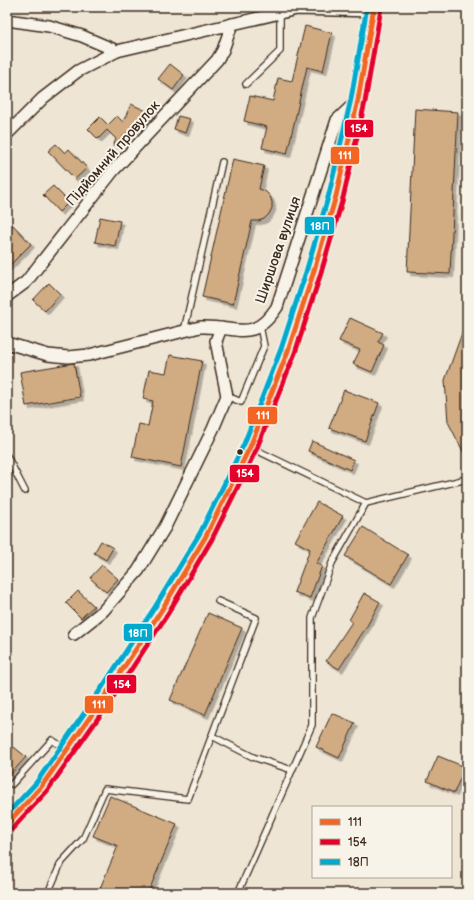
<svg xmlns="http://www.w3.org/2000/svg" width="474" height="900" viewBox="0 0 474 900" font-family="'Balsamiq Sans',sans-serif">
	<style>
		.building { fill: #d1ac83; stroke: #3b2a1e; filter: url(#shadow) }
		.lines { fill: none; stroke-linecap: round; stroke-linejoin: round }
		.service-casing { stroke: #3b2a1e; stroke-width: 8 }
		.minor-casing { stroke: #3b2a1e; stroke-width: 14 }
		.tertiary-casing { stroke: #3b2a1e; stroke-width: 17 }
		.service { stroke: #f7f3e8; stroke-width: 5.5 }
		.minor { stroke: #f7f3e8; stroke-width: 11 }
		.tertiary { stroke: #f7f3e8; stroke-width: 14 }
		.bus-1-casing { stroke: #f7f3e8; stroke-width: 8 }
		.bus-2-casing { stroke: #f7f3e8; stroke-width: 8 }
		.bus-3-casing { stroke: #f7f3e8; stroke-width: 8 }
		.bus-1 { stroke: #f26522; stroke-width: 5 }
		.bus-2 { stroke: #e4002b; stroke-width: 5 }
		.bus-3 { stroke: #00a9ce; stroke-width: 5 }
		.bus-dot { fill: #3b2a1e; stroke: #f7f3e8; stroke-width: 1.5 }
		.labels { text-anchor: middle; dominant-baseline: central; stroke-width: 4; stroke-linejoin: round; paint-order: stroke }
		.street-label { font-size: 14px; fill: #3b2a1e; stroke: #f7f3e8 }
		.line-badge { stroke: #f7f3e8; stroke-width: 1.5 }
		.badge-label { font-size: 11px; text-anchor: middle; font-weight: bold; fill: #fff }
	</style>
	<defs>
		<filter id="shadow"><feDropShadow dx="3.5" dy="3.5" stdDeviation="0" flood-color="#0004"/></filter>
	</defs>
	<rect width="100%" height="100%" fill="#efe5d4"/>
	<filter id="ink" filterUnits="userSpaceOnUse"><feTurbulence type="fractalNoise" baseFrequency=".025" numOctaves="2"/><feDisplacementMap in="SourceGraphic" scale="8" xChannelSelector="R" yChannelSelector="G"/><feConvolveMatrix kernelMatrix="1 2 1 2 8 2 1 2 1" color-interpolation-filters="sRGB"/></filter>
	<g filter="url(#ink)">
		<g class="building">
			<path d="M305,26L332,33L323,71L307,67L287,154L262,148L267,127L244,121L250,96L273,101L278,78L292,81Z"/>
			<path d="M170,64L184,75L173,90L158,79Z"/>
			<path d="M131,104L151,113L146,124L139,121L113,146L116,139L107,130L98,139L88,129L100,117L108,125L117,116L123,122Z"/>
			<path d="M415,109L458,112L450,274L407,272Z"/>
			<path d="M178,116L190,119L185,133L174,129Z"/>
			<path d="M56,144L65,153L69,149L87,168L75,179L48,151Z"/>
			<path d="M233,159L264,166L259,189L265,191L270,196L272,202V208L269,214L264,219L258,221H252L233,304L202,297Z"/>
			<path d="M53,186L69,202L59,212L43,195Z"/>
			<path d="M100,217L120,221L115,246L95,242Z"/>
			<path d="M13,225L31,244L7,268V231Z"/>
			<path d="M49,283L60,294L45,311L33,300Z"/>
			<path d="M350,318L383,333L378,342L384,345L372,372L353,364L360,350L339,341Z"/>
			<path d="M466,322L467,323V459L448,422L445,380Z"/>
			<path d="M170,355L202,361L181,467L132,457L139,424L148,426L153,401L143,399L149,370L166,373Z"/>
			<path d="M74,363L80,397L26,406L20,372Z"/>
			<path d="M344,390L379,403L365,441L329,428Z"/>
			<path d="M312,441L354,460L350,470L308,451Z"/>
			<path d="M317,502L343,516L316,564L322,566L310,598L294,592L310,549L295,541Z"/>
			<path d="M363,527L408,555L391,584L345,556Z"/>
			<path d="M101,541L113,548L106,560L94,553Z"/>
			<path d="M102,565L118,579L106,592L90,578Z"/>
			<path d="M78,591L94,606L81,618L66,603Z"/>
			<path d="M364,593L380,602L367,626L339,669L326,661L352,622L349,620Z"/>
			<path d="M208,613L242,628L205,715L170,700Z"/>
			<path d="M332,713L355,723L339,758L316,747Z"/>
			<path d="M14,747L26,757L7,778V755Z"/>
			<path d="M438,756L465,767L454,793L427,781Z"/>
			<path d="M110,796L177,824L148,893H98L118,846L93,836Z"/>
		</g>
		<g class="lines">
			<defs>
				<g id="service">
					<path d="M246,84L280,51V13"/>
					<path d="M184,331L222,162"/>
					<path d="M227,396L241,402L264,346L260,326"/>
					<path d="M250,447L366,503L467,479"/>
					<path d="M7,456L25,491"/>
					<path d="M212,736L253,757L292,770"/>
					<path d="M12,784L52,740L67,750"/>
					<path d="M48,893L61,863L83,839L105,789L188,799L256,618L218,601"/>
					<path d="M238,893L312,725V618L332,563L366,503"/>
				</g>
				<g id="minor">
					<path d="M7,20L49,26L82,36L117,51"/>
					<path d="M7,134L43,98L78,71L117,51L297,9L373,11"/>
					<path d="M7,296L26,282L113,171L217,60L223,50L232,24"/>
					<path d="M7,343L48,355L68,357L89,355L200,327C236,325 252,345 277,307L337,120L358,100"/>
					<path d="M74,634L103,611L138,571L165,527L213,429L227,396L216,341L221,328"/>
				</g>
				<path id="tertiary" d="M7,824L41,787L109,690L161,611L206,536L250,447L288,351L313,274L336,196L358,100L374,7"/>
			</defs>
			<use href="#service" class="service-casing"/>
			<use href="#minor" class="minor-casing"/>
			<use href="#tertiary" class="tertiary-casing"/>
			<use href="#service" class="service"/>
			<use href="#minor" class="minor"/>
			<use href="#tertiary" class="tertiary"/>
			<defs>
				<path id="bus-1" d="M7,824L41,787L109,690L161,611L206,536L250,447L288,351L313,274L336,196L358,100L374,7"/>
				<path id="bus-2" d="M12,829L47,791L115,694L167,615L212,539L256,450L295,353L320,276L343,198L365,102L381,8"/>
				<path id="bus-3" d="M7,814L36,783L103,686L155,607L200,533L244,444L281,349L306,272L329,194L351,99L367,7"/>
			</defs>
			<use href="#bus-1" class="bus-1-casing"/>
			<use href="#bus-2" class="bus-2-casing"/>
			<use href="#bus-3" class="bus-3-casing"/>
			<use href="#bus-1" class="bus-1"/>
			<use href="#bus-2" class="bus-2"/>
			<use href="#bus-3" class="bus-3"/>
		</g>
	</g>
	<circle class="bus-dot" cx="240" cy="452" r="3.5"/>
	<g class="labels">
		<g class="street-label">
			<text transform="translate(113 153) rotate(-49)">Підйомний провулок</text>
			<text transform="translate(278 250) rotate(-71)">Ширшова вулиця</text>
		</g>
	</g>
	<g class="line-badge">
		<rect x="344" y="119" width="30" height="19" rx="4" fill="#e4002b"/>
		<rect x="330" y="146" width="30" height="19" rx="4" fill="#f26522"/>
		<rect x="304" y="216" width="31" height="19" rx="4" fill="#00a9ce"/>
		<rect x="247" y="406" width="31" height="19" rx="4" fill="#f26522"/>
		<rect x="229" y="464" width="31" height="19" rx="4" fill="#e4002b"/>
		<rect x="123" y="623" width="30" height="19" rx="4" fill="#00a9ce"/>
		<rect x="106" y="674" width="31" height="20" rx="4" fill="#e4002b"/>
		<rect x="84" y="695" width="30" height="19" rx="4" fill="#f26522"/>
	</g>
	<g class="badge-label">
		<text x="359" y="132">154</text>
		<text x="345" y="159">111</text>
		<text x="320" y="230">18П</text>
		<text x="263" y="419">111</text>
		<text x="245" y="477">154</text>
		<text x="138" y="637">18П</text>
		<text x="122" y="688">154</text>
		<text x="99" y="708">111</text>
	</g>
	<rect width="474" height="900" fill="none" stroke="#f7f3e8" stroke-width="24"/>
	<rect x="12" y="12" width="450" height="876" fill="none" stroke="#3b2a1e" stroke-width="1.5" filter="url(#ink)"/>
	<rect x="312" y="806" width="140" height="72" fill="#f7f3e8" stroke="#aca397"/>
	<rect x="320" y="819" width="20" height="6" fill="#f26522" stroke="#aca397"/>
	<text x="348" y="826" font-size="12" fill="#3b2a1e">111</text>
	<rect x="320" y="839" width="20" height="6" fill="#e4002b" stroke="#aca397"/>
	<text x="348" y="846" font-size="12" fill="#3b2a1e">154</text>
	<rect x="320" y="859" width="20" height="6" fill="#00a9ce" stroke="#aca397"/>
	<text x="348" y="866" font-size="12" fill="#3b2a1e">18П</text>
</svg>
